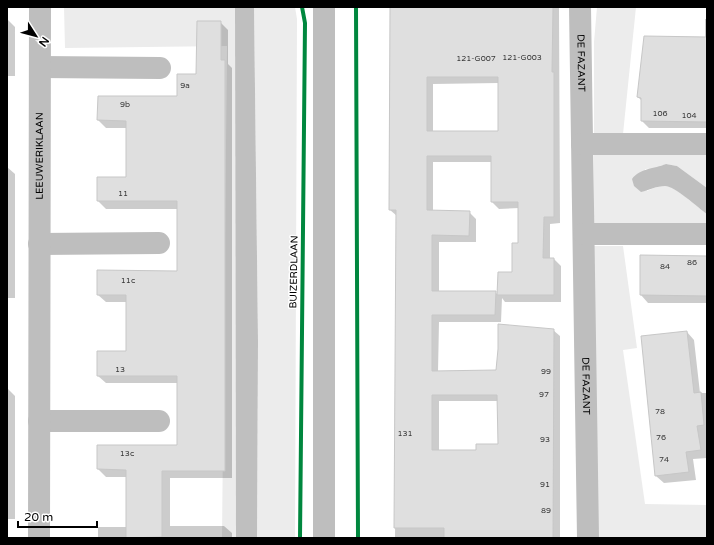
<svg xmlns="http://www.w3.org/2000/svg" width="714" height="545" viewBox="0 0 714 545" font-family="'Varela Round',sans-serif">
	<style>
		.green { fill: #ececec }
		.water { fill: #bfbfbf }
		.shadow { fill: #0003; fill-rule: evenodd }
		.building { fill: #dfdfdf; stroke: #c7c7c7; fill-rule: evenodd }
		.lines { fill: none; stroke-linecap: round; stroke-linejoin: round }
		.minor { stroke: #bebebe; stroke-width: 22 }
		.tertiary { stroke: #bebebe; stroke-width: 22 }
		.cycleway-casing { stroke: #fff; stroke-width: 6 }
		.cycleway { stroke: #00873e; stroke-width: 4 }
		.labels { text-anchor: middle; dominant-baseline: central; stroke-width: 3; stroke-linejoin: round; paint-order: stroke }
		.number-label { font-size: 8px; fill: #383838 }
		.street-label { font-size: 10px; fill: #000; stroke: #fff }
	</style>
	<rect width="100%" height="100%" fill="#fff"/>
	<g class="green">
		<path d="M64,7H235L236,538H222L227,46L65,48Z"/>
		<path d="M254,7H295L297,19L295,538H257L258,341Z"/>
		<path d="M597,7H636L623,134H594V42Z"/>
		<path d="M594,154L707,155V188L677,166L666,164L657,168L645,169L647,191C654,188 661,185 668,186C676,187 698,208 707,214V226H594Z"/>
		<path d="M594,246H623L637,348L623,350L645,504L707,505V538H595Z"/>
	</g>
	<g class="water">
		<path d="M235,7H254L258,341L257,538H236Z"/>
		<path d="M666,164L677,166L707,188V214C698,208 675,186 665,186C657,186 649,190 641,192L634,186L632,179C640,168 654,169 666,164Z"/>
	</g>
	<g class="shadow">
		<path d="M391,7H559L560,223L550,224V259H554L561,266V302H505L502,298L501,322H439L438,372L496,371L553,330L560,336V538H395L397,216L390,210ZM499,83V132H433V84ZM433,162H492V202L499,209L519,208V244L513,273H499L498,295L495,292H439V242H476V219L469,212L433,211ZM439,401H498L499,445L477,451H439Z"/>
		<path d="M7,19L15,27V76H7Z"/>
		<path d="M705,19H707V128H649L642,121V101L638,97L705,38Z"/>
		<path d="M220,22L228,30V64L232,68V478H170V526H224L232,533V538H98V527H127V477H106L98,469L178,446V383H106L98,376L127,352V302H106L98,295L178,272V209H106L98,201V178H127V128H106L98,120L178,97L197,75Z"/>
		<path d="M7,167L15,174V298H7Z"/>
		<path d="M640,256L707,257V303H648L641,295Z"/>
		<path d="M687,332L694,340L700,393H707V458L693,459L696,480L664,483L656,476Z"/>
		<path d="M7,388L15,396V519H7Z"/>
	</g>
	<g class="building">
		<path d="M390,7H553L552,72H554V217H544L543,258H554V295H497L498,272H512V243H518V202H491V156H427V210L470,211L469,236L432,235V291H496L495,315H432V371L496,370L498,349V324L554,329L553,538H444V528H394L396,210H389ZM427,77H498V131H427ZM432,395H497L498,444H476V450H432Z"/>
		<path d="M197,21H221V60H225V471H162V537L126,538V470L97,469V445H177V376H97V351H126V295H97V270L177,271V201H97V177H126V121L97,120L98,96H177V74H196Z"/>
		<path d="M644,36L707,37V122L641,121V98L637,97Z"/>
		<path d="M640,255L707,256V296L640,295Z"/>
		<path d="M687,331L694,393L701,392L704,425L697,426L701,450L686,452L689,472L655,476L641,336Z"/>
	</g>
	<g class="lines">
		<g class="minor">
			<path id="s1" d="M580,7L588,538"/>
			<path d="M40,67L160,68"/>
			<path d="M582,144H707"/>
			<path d="M584,234H707"/>
			<path d="M39,244L159,243"/>
			<path d="M39,421H159"/>
			<path id="s2" d="M39,538L40,7"/>
		</g>
		<path class="tertiary" d="M324,7V538"/>
		<defs>
			<g id="cycleway">
				<path d="M356,7L358,538"/>
				<path d="M300,538L305,23L302,7"/>
			</g>
		</defs>
		<use href="#cycleway" class="cycleway-casing"/>
		<use href="#cycleway" class="cycleway"/>
	</g>
	<g class="labels">
		<g class="number-label">
			<text x="522" y="57">121-G003</text>
			<text x="476" y="58">121-G007</text>
			<text x="185" y="85">9a</text>
			<text x="125" y="104">9b</text>
			<text x="660" y="113">106</text>
			<text x="689" y="115">104</text>
			<text x="123" y="193">11</text>
			<text x="692" y="262">86</text>
			<text x="665" y="266">84</text>
			<text x="128" y="280">11c</text>
			<text x="120" y="369">13</text>
			<text x="546" y="371">99</text>
			<text x="544" y="394">97</text>
			<text x="660" y="411">78</text>
			<text x="405" y="433">131</text>
			<text x="661" y="437">76</text>
			<text x="545" y="439">93</text>
			<text x="127" y="453">13c</text>
			<text x="664" y="459">74</text>
			<text x="545" y="484">91</text>
			<text x="546" y="510">89</text>
		</g>
		<g class="street-label">
			<text stroke="none"><textPath href="#s1" startOffset="56">DE FAZANT</textPath></text>
			<text stroke="none"><textPath href="#s2" startOffset="382">LEEUWERIKLAAN</textPath></text>
			<text transform="translate(294 272) rotate(-89)">BUIZERDLAAN</text>
			<text stroke="none"><textPath href="#s1" startOffset="379">DE FAZANT</textPath></text>
		</g>
	</g>
	<rect width="714" height="545" fill="none" stroke="#000000" stroke-width="16"/>
	<g transform="translate(36 36) rotate(126)" stroke="#ffffff" stroke-width="3" paint-order="stroke">
	<path d="M0-3L7 15L0 10L-7 15Z" fill="#000000"/>
	<text y="-6" font-size="11" font-weight="bold" text-anchor="middle" fill="#000000">N</text>
	</g>
	<path d="M18 521v6h79v-6" fill="none" stroke="#000000" stroke-width="2"/>
	<text x="24" y="521" font-size="12" fill="#000000" stroke="#ffffff" stroke-width="3" paint-order="stroke">20 m</text>
</svg>
